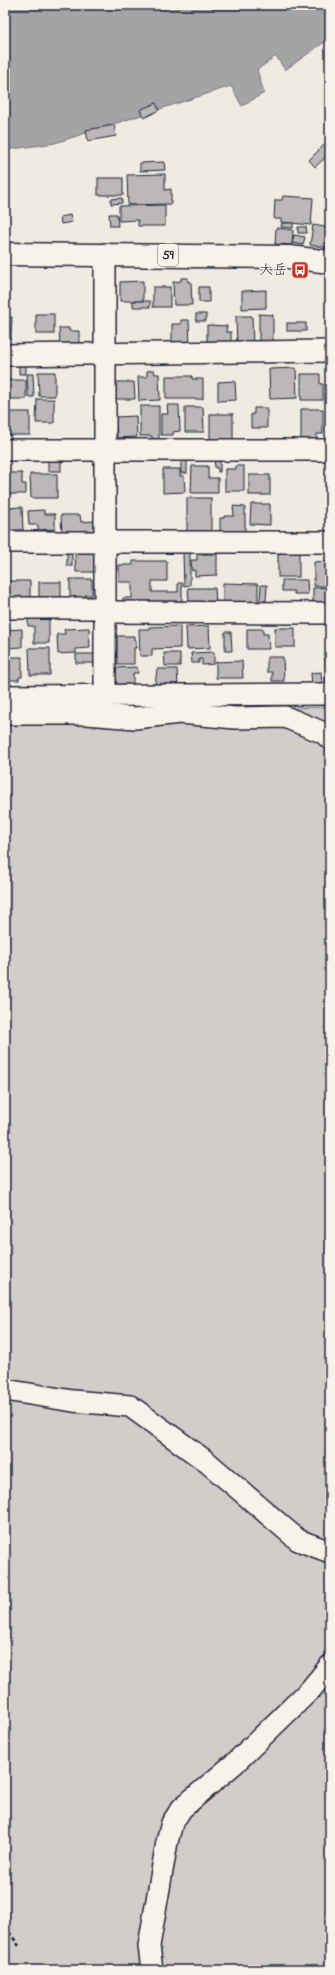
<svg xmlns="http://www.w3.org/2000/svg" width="335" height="1975" viewBox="0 0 335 1975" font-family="'Indie Flower','Klee One',sans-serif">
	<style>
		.green { fill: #d1cdc9; stroke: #7a7882 }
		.water { fill: #a6a3a6; stroke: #716f7b }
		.building { fill: #bbb8b7; stroke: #22223b }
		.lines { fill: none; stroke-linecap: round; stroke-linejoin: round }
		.minor-casing { stroke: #22223b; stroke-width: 24 }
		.major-casing { stroke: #22223b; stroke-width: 25 }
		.path { stroke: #22223b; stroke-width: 2.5; stroke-dasharray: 4 3; stroke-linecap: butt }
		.minor { stroke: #f7f3e8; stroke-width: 21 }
		.major { stroke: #f7f3e8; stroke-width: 22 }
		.labels { text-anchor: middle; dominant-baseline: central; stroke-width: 3; stroke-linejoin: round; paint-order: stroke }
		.shield { fill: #f7f3e8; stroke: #62616f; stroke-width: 1 }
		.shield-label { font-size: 13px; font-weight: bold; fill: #22223b }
		.poi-label { font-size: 14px; fill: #22223b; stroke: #f7f3e8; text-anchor: end }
	</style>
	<rect width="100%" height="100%" fill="#eeebe1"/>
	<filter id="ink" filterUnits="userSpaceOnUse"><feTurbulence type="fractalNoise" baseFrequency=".025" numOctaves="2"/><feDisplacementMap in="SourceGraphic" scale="8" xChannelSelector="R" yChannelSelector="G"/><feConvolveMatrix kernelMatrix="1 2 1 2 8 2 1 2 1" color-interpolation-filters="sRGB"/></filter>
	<g filter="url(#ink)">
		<path class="green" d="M5,705H114L257,709L330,707V1970H5Z"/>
		<path class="water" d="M5,5H330V38L285,70L276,56L257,70L264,93L242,106L231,86L55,143L5,150Z"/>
		<g class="building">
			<path d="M156,103L159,110L144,118L140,110Z"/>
			<path d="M114,125L116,136L88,141L86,130Z"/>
			<path d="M328,141L330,143V153L315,167L309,160Z"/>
			<path d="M164,162L165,170L140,171V163Z"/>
			<path d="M165,174V190L171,189V204L128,205L127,175Z"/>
			<rect x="98" y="178" width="25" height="17"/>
			<path d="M283,196L313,198L311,225L281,222V219H274L275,200H282Z"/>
			<path d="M122,198V203L111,204V199Z"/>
			<path d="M165,205V226H138V220L119,221V206Z"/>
			<path d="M109,214H117L118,226H110Z"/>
			<path d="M70,215L72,222L61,224L60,217Z"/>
			<path d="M282,223H293V228L281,227Z"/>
			<path d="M313,225L330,228V248L310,245Z"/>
			<path d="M298,227H306L307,233H298Z"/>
			<path d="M276,228L293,230L292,245L275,244Z"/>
			<path d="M294,235L305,237L303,245L292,243Z"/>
			<path d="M181,278H188V282H191L192,305H174L173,282L181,281Z"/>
			<path d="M143,281V301H120V282Z"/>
			<rect x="153" y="287" width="17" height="20"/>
			<rect x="199" y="287" width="10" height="15"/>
			<path d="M266,290V308L242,309V291Z"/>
			<rect x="133" y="301" width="17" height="6"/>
			<rect x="36" y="314" width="18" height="20"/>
			<rect x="196" y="314" width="10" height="7"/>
			<path d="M259,314L273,315V342H259Z"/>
			<path d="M236,316H252L253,347L237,348Z"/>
			<path d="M5,317H12L11,338H5Z"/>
			<path d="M181,320H189L190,348H172V324H181Z"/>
			<rect x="287" y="323" width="19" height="8"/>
			<path d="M207,325L227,326L226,332H231V349H207Z"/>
			<path d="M59,328H69V331H79V345L60,346Z"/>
			<path d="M26,361V374H19V362Z"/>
			<path d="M296,368L297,398L270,399L269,369Z"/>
			<path d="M154,370L155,374H159L160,400L139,401L138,377H147V371Z"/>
			<path d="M38,372H55V396H39Z"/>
			<path d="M27,374H33L34,397H28Z"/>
			<path d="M301,374H320V384H323V400H301Z"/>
			<path d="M166,376H192V379H203V399H166Z"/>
			<rect x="5" y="380" width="21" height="19"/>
			<path d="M235,381L236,400L218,401V382Z"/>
			<path d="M113,382H134L135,399H113Z"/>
			<path d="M37,399H54V423H36Z"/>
			<path d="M167,405H179L180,431L173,432V435H161V414H168Z"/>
			<path d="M140,406H159V442H152V436H140Z"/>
			<path d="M185,407H203L204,432H185Z"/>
			<path d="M254,408H267V428H251V414H254Z"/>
			<path d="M301,409H323V434H317V441H301Z"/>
			<rect x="5" y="412" width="25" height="23"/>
			<rect x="210" y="414" width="23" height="28"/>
			<path d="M136,416L137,437L117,438L116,417Z"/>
			<path d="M214,457H220V472H218V468H215Z"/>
			<rect x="48" y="459" width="13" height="12"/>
			<rect x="181" y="459" width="6" height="14"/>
			<path d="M192,466H208V478H218V493H191Z"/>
			<path d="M236,466H244V491H225V469H236Z"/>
			<path d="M163,469H180V476H184L185,492L163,493Z"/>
			<path d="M8,473H22V484H26V494H8Z"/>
			<path d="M30,474H57V498H31Z"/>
			<rect x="249" y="475" width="21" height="20"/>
			<rect x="187" y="498" width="24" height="33"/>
			<path d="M251,504H270V525L250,524Z"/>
			<path d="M233,506L245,507V535L220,534V518H224V516H234Z"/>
			<path d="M22,507L23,530H5V508Z"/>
			<path d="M44,510V514H55V529L38,530V525H29L28,511Z"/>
			<path d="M61,515H80L81,522L95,521L96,535L62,536Z"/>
			<rect x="67" y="550" width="5" height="16"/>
			<path d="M95,551V572H76L75,552Z"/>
			<path d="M183,552H190V585L184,586Z"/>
			<rect x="278" y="553" width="21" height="24"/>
			<path d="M197,554H217V575L195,576V570L192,571L191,560H197Z"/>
			<rect x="5" y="558" width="3" height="16"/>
			<path d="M133,561H167V581H152V592H178V583H182V606L123,607V598H132V582H119V565H133Z"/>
			<path d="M330,561V586H314V562Z"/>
			<path d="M70,579H92V595H85V600H70Z"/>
			<path d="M282,580H307L308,594H294V591H282Z"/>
			<rect x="7" y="581" width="23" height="18"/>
			<rect x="39" y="582" width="22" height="19"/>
			<path d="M223,583L258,584V602H247V607H237L236,602H230V606H223Z"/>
			<path d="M261,585H267L266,601H260Z"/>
			<path d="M330,587V604H313V588Z"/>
			<path d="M188,588H215L216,605L192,606V602H189Z"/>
			<path d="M28,616H49V643H34V626H28Z"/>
			<path d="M180,626V648L152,649V656H140L139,629H149V627Z"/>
			<path d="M209,626L210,648L187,649L186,627Z"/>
			<path d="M89,628L90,648L76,649V653L58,654L57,634H65L64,629Z"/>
			<rect x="275" y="628" width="20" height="19"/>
			<path d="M22,629V647L6,648V630Z"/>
			<path d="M247,629H263V634H268L269,649H247Z"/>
			<path d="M330,630V648H327V631Z"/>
			<path d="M225,632H231L232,651H225Z"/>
			<path d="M117,636H134V640H136V648H134V664H117Z"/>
			<path d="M29,648H50V675H30Z"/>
			<path d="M214,652V664L202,665V659H199V663H192L191,653Z"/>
			<path d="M164,653H180V666H165Z"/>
			<rect x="76" y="654" width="19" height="9"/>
			<path d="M7,657H22V677H19V680H7Z"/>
			<path d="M267,657H283L284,681H272V672H267Z"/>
			<path d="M325,657H330V684H326Z"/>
			<path d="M242,661L243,678H216V662Z"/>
			<path d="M137,667L138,673H133V687L114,685V668Z"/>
			<path d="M157,669H177L178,686H155Z"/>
			<path d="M321,672L322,685H312L311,673Z"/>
		</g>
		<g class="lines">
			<defs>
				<g id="minor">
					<path d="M105,254V695"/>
					<path d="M5,355L330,351"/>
					<path d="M5,450H330"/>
					<path d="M5,542H330"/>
					<path d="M5,608H106"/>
					<path d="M106,612L330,613"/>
					<path d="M5,696L330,694"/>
					<path d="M5,714H87L135,718L180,713L235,718L285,717L324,733L330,739"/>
					<path d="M5,1390L73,1401L130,1406L207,1462L298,1540L330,1552"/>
					<path d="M152,1970L149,1946L167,1842L172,1823L182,1808L235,1763L311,1689L330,1666"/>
				</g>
				<path id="major" d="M5,254L289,257L330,262"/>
			</defs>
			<use href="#minor" class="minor-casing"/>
			<use href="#major" class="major-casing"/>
			<path class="path" d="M5,1926L19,1946"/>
			<use href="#minor" class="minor"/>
			<use href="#major" class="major"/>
		</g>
	</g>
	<defs>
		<symbol id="bus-square" viewBox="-11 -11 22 22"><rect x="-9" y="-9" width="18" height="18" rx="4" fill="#c8321e" stroke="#f7f3e8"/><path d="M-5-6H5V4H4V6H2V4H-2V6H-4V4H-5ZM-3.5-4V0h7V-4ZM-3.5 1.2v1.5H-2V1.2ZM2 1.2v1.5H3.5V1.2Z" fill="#fff"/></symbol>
	</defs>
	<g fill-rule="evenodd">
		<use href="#bus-square" x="290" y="260" width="20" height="20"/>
	</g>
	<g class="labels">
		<rect class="shield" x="158" y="244" width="20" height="22" rx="3"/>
		<g class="shield-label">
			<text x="168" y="255">59</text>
		</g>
		<g class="poi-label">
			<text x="287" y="270">大岳</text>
		</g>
	</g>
	<rect width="335" height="1975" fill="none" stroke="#f7f3e8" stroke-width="20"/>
	<rect x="10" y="10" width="315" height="1955" fill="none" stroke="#22223b" stroke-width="1.5" filter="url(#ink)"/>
</svg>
